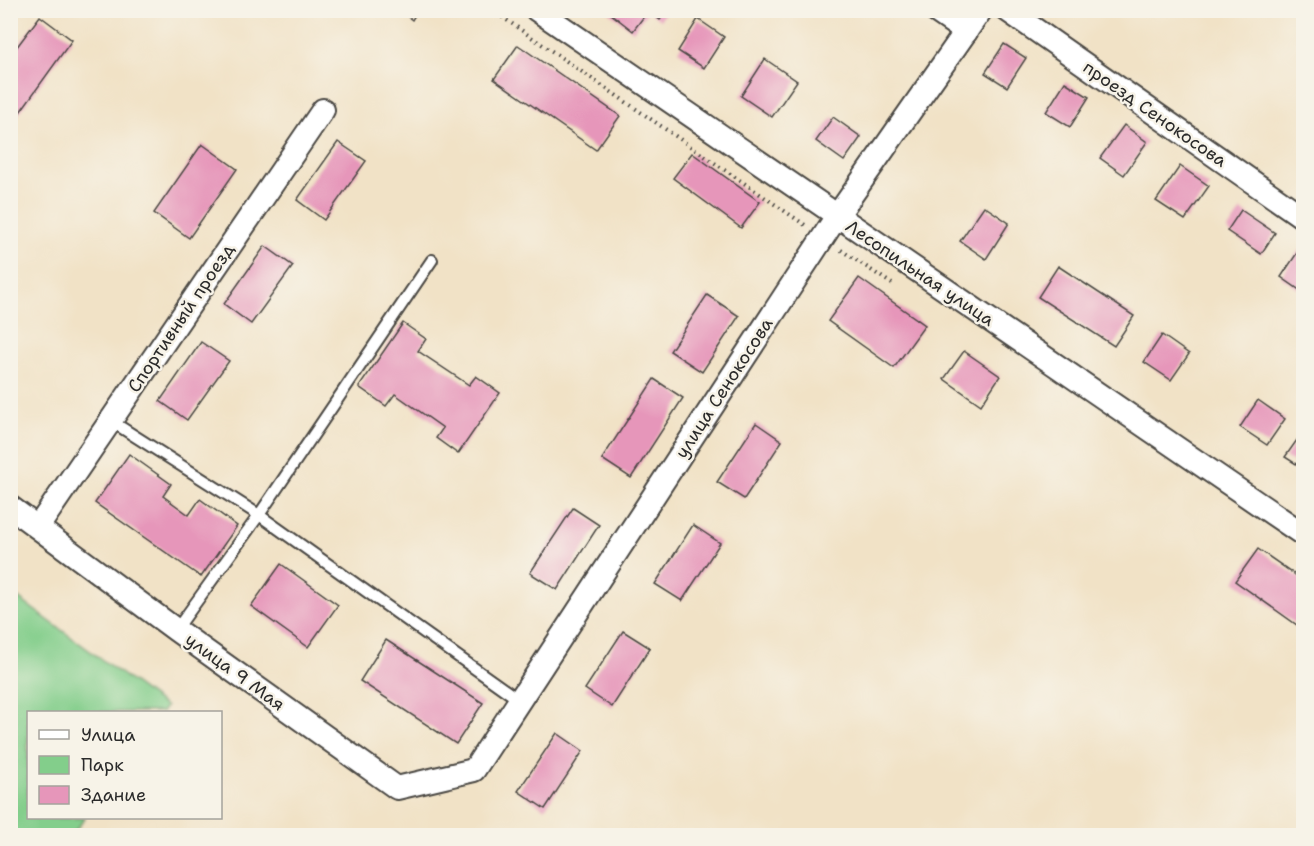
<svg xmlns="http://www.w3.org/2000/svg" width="1314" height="846" viewBox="0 0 1314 846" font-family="'Shantell Sans',sans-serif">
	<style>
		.green { fill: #83ce8b; stroke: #577c5b; stroke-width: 1.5 }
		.building { fill: #e696ba }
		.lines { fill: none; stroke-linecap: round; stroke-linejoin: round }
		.service-casing { stroke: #494642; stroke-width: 14 }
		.minor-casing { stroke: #494642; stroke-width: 26 }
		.path { stroke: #494642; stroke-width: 4; stroke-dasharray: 1.5 4.5; stroke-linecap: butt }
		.service { stroke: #fff; stroke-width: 10 }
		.minor { stroke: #fff; stroke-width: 22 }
		.labels { text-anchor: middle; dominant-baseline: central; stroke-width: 5; stroke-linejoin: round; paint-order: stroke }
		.street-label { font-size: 18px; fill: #2b2b2b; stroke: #f7f3e8 }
	</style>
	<rect width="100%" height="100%" fill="#f7f3e8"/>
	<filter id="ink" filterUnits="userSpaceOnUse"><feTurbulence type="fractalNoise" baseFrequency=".0167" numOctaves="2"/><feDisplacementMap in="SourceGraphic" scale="12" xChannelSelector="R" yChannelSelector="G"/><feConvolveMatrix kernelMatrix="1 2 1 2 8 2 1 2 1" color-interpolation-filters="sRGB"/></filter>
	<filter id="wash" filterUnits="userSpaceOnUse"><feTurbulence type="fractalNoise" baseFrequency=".008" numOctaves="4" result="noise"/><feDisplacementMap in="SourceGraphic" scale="24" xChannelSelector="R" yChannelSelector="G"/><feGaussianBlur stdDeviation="1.35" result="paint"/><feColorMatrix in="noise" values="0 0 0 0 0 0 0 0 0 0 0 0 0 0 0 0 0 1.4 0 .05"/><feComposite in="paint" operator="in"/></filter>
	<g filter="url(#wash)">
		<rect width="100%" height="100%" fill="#f1e2c6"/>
		<path class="green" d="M10,592L166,707L162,712H28V818H85L72,835H11Z"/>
		<g id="blocks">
			<g class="building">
				<path d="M399,10H418L412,20Z"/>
				<path d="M606,10H667L660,20L648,11L633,31Z"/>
				<path d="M40,16L72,40L10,126V56Z"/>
				<path d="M698,19L724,37L704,68L678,51Z"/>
				<path d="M1004,44L1026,58L1007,87L985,73Z"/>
				<path d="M518,45L620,116L596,150L494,79Z"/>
				<path d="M765,59L797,81L772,117L741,96Z"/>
				<path d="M1065,82L1089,97L1070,127L1046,112Z"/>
				<path d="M833,117L861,137L844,161L816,141Z"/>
				<path d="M1124,125L1147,142L1124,175L1100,158Z"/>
				<path d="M338,142L366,161L324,220L297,200Z"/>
				<path d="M202,144L237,169L189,238L154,213Z"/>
				<path d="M692,153L760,202L741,228L673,178Z"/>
				<path d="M1180,166L1209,186L1185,220L1156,201Z"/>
				<path d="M984,206L1009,223L986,259L960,241Z"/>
				<path d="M1241,210L1275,233L1261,254L1227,231Z"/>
				<path d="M265,246L293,266L251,324L224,304Z"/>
				<path d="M1299,250L1304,253V293L1281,277Z"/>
				<path d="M1058,266L1134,316L1114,346L1038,297Z"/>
				<path d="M859,278L925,325L894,368L828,321Z"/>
				<path d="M707,295L739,316L702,372L670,351Z"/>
				<path d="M403,323L426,339L418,351L469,385L476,376L500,393L458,454L436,438L443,428L395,394L386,406L359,387Z"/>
				<path d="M1162,335L1189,354L1171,380L1144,362Z"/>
				<path d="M201,342L229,361L187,420L160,401Z"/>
				<path d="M964,351L1000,376L981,405L944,379Z"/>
				<path d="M654,379L683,398L631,478L602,459Z"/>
				<path d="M1258,400L1285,419L1267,445L1240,427Z"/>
				<path d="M756,423L782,441L744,499L717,482Z"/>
				<path d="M1304,430V469L1285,457Z"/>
				<path d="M129,454L171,484L163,496L189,515L200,499L237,526L201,577L95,503Z"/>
				<path d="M573,508L599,525L557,590L530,573Z"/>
				<path d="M693,525L720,543L682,601L655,584Z"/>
				<path d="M1258,549L1304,581V630L1235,581Z"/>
				<path d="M281,564L338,605L308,647L251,606Z"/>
				<path d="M623,631L650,648L612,707L585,689Z"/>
				<path d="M386,640L483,703L456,744L360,681Z"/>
				<path d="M557,733L583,751L545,809L518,791Z"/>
			</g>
		</g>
	</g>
	<g filter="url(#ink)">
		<use href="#blocks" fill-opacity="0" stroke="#494642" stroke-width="1.5"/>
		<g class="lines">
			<defs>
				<g id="service">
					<path d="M111,421L259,515L519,700"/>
					<path d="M176,630L259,515L432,260"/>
				</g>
				<g id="minor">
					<path d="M537,10L1304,535"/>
					<path d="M934,10L966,32"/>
					<path d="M1007,10L1304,218"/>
					<path d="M10,507L176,630L397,788L474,770L837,216L981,10"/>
					<path d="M38,527L323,110"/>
				</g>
			</defs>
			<use href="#service" class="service-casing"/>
			<use href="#minor" class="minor-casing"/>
			<g class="path">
				<path d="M492,10L805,225"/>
				<path d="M841,250L892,284"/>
			</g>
			<use href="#service" class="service"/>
			<use href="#minor" class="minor"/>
		</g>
	</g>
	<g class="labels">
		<g class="street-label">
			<text transform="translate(1155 114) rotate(35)">проезд Сенокосова</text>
			<text transform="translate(920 273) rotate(34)">Лесопильная улица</text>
			<text transform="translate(181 318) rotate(-56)">Спортивный проезд</text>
			<text transform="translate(724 388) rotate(-57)">улица Сенокосова</text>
			<text transform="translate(235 672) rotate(36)">улица 9 Мая</text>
		</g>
	</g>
	<rect width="1314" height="846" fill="none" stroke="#f7f3e8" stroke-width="36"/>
	<rect x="27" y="711" width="195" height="108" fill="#f7f3e8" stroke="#a5a39c" stroke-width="1.5"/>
	<rect x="39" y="730" width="30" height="9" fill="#ffffff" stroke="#a5a39c" stroke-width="1.5"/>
	<text x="81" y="741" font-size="18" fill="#2b2b2b">Улица</text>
	<rect x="39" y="756" width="30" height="18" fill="#83ce8b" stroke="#a5a39c" stroke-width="1.5"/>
	<text x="81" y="771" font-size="18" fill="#2b2b2b">Парк</text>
	<rect x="39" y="786" width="30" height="18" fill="#e696ba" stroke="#a5a39c" stroke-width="1.5"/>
	<text x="81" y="801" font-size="18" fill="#2b2b2b">Здание</text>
</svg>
